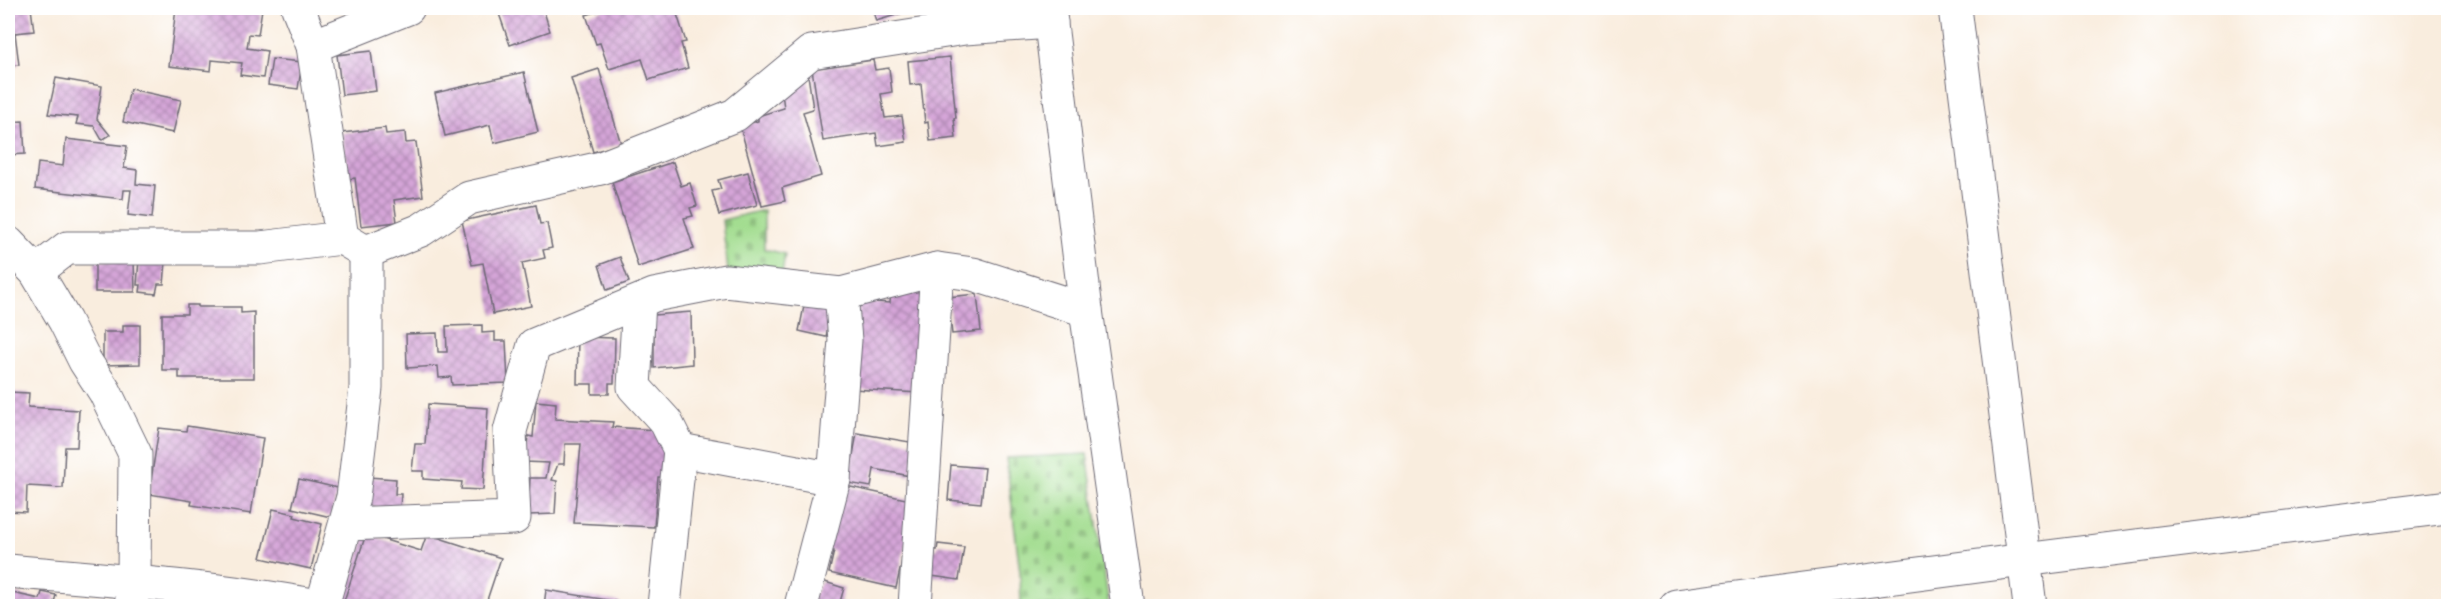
<svg xmlns="http://www.w3.org/2000/svg" width="2456" height="614" viewBox="0 0 2456 614" font-family="'Gentium Book Plus',serif">
	<style>
		.cemetery { fill: url(#cemetery-stones); stroke: #628066; stroke-width: 1.5 }
		.building { fill: url(#building-cross-hatch) }
		.lines { fill: none; stroke-linecap: round; stroke-linejoin: round }
		.street-casing { stroke: #6d6974; stroke-width: 35 }
		.street { stroke: #fff; stroke-width: 33 }
	</style>
	<defs>
		<pattern id="cemetery-stones" width="16" height="16" patternUnits="userSpaceOnUse" patternTransform="scale(1.5)"><rect width="16" height="16" fill="#a3dd90"/><path d="M2 7V4a2 2 0 0 1 4 0v3zM10 15v-3a2 2 0 0 1 4 0v3z" fill="#8cbd7d"/></pattern>
		<pattern id="building-cross-hatch" width="8" height="8" patternUnits="userSpaceOnUse" patternTransform="scale(1.5)"><rect width="8" height="8" fill="#d5a5d8"/><path d="M0 0l8 8M0 8l8-8" fill="none" stroke="#ac86b0"/></pattern>
	</defs>
	<rect width="100%" height="100%" fill="#fff"/>
	<filter id="ink" filterUnits="userSpaceOnUse"><feTurbulence type="fractalNoise" baseFrequency=".0167" numOctaves="2"/><feDisplacementMap in="SourceGraphic" scale="12" xChannelSelector="R" yChannelSelector="G"/><feConvolveMatrix kernelMatrix="1 2 1 2 8 2 1 2 1" color-interpolation-filters="sRGB"/></filter>
	<filter id="wash" filterUnits="userSpaceOnUse"><feTurbulence type="fractalNoise" baseFrequency=".008" numOctaves="4" result="noise"/><feDisplacementMap in="SourceGraphic" scale="24" xChannelSelector="R" yChannelSelector="G"/><feGaussianBlur stdDeviation="1.35" result="paint"/><feColorMatrix in="noise" values="0 0 0 0 0 0 0 0 0 0 0 0 0 0 0 0 0 1.4 0 .05"/><feComposite in="paint" operator="in"/></filter>
	<g filter="url(#wash)">
		<rect width="100%" height="100%" fill="#f9edde"/>
		<g class="cemetery">
			<path d="M764,210V249L785,254L782,275L728,271L722,220Z"/>
			<path d="M1087,454L1109,606H1021L1020,572L1006,458Z"/>
		</g>
		<g id="blocks">
			<g class="building">
				<path d="M8,8H31L34,31L15,33L19,65L8,66Z"/>
				<path d="M176,8L262,9L258,35L249,34L247,48L267,51L263,78L240,75L242,63L212,60L211,71L169,66Z"/>
				<path d="M497,8H543L550,31L510,45Z"/>
				<path d="M608,8H675L686,42L681,43L688,68L649,80L642,59L609,69L600,43L596,44L586,15Z"/>
				<path d="M872,8H905L906,12L876,21Z"/>
				<path d="M371,51L376,91L342,95L337,55Z"/>
				<path d="M950,57L956,118H954L956,138L930,141L928,122L925,123L921,84L910,85L908,61Z"/>
				<path d="M272,59L302,62L298,89L268,85Z"/>
				<path d="M873,60L875,70L889,68L892,92L881,94L885,118L902,116L906,142L878,146L876,133L823,141L812,69Z"/>
				<path d="M599,69L621,144L593,152L571,78Z"/>
				<path d="M524,72L538,132L494,143L490,125L445,136L435,93Z"/>
				<path d="M808,75L813,109L803,112L821,176L782,188L785,201L762,206L740,126L758,121V116L784,108L782,93Z"/>
				<path d="M56,78L102,86L97,119L110,135L102,140L94,126L76,124L78,117L48,114Z"/>
				<path d="M130,89L181,100L173,133L123,122Z"/>
				<path d="M23,121L25,154L8,155V122Z"/>
				<path d="M385,128L386,134L405,132L406,143L416,142L423,196L394,200L397,222L361,226L355,178L348,179L342,133Z"/>
				<path d="M66,139L127,146L124,168L137,170L136,184L155,186L152,218L128,215L131,190H124L123,199L35,189L38,163L63,166Z"/>
				<path d="M673,162L681,186L690,183L697,206L690,208L693,216L684,218L694,249L638,267L612,182Z"/>
				<path d="M748,172L757,205L719,215L712,191L721,189L718,180Z"/>
				<path d="M536,205L540,224L547,223L552,248L543,250L545,258L522,263L531,306L493,314L483,263L472,265L462,221Z"/>
				<path d="M620,257L629,282L607,290L599,265Z"/>
				<path d="M139,259L166,261L164,284H158L156,294L140,292L141,285H137Z"/>
				<path d="M95,261H134L135,292H95Z"/>
				<path d="M891,290L925,292L919,393L853,389L859,301L890,303Z"/>
				<path d="M977,294L981,331L952,334L948,297Z"/>
				<path d="M805,301L832,304L826,337L799,331Z"/>
				<path d="M187,305H198V307H241V313L254,312V378H179V370H162V314H187Z"/>
				<path d="M691,312L692,364L654,368V315Z"/>
				<path d="M123,325H140V364L103,365V332H123Z"/>
				<path d="M482,325V333L495,332V341H506L508,383L452,385L451,377L439,378L438,366L407,368L406,334L437,333L438,352H447L446,326Z"/>
				<path d="M578,337L615,338L614,383H609V394H592V384H577Z"/>
				<path d="M8,392L29,393L28,407L79,410L77,447H65L63,488L27,486L26,512L8,511Z"/>
				<path d="M536,401L556,403L555,419L613,422L612,427L656,430L664,436L668,477H658L654,527L574,523L581,444H565L564,464H558L552,480L557,481L555,514L528,515L530,478H546L549,463L525,462L528,436L533,437Z"/>
				<path d="M428,404L488,408L483,490L461,489L462,482L423,479V471H412L415,444H425Z"/>
				<path d="M187,426L263,438L251,514L191,505L192,501L149,494L159,428L186,431Z"/>
				<path d="M857,433L916,443L910,476L874,469L871,487L848,483Z"/>
				<path d="M951,465L985,468L981,503L948,500Z"/>
				<path d="M368,477L396,479L395,494H401L400,509L365,506Z"/>
				<path d="M299,479L338,488L331,517L292,508Z"/>
				<path d="M846,486L915,501L896,588L829,573L834,551L826,549Z"/>
				<path d="M273,509L295,514L294,517L322,524L311,569L261,558Z"/>
				<path d="M366,534L421,551L427,534L501,558L485,606H456L446,603L445,606H363L344,601Z"/>
				<path d="M938,544L964,547L959,580L925,575L929,548L937,550Z"/>
				<path d="M822,581L844,588L840,602L851,606H808Z"/>
				<path d="M546,590L620,602L619,606H544Z"/>
				<path d="M8,592L40,599L42,592L56,595L53,606H8Z"/>
			</g>
		</g>
	</g>
	<g filter="url(#ink)">
		<use href="#blocks" fill-opacity="0" stroke="#6d6974" stroke-width="1.5"/>
		<g class="lines">
			<defs>
				<g id="street">
					<path d="M298,8L313,46L342,238L362,250"/>
					<path d="M1049,8L1086,310L1128,606"/>
					<path d="M1955,8L2030,606"/>
					<path d="M313,46L408,8"/>
					<path d="M8,243L36,272L65,321L85,361L105,392L135,454L134,582L131,606"/>
					<path d="M366,252L421,230L469,198L601,168L735,115L811,52L965,28L1051,22"/>
					<path d="M36,272L67,248H260L342,238"/>
					<path d="M639,302L634,387L666,422L680,450L664,606"/>
					<path d="M680,450L834,479"/>
					<path d="M346,524L514,518L510,431L534,345L654,295L726,281L841,294L937,269L973,274L1086,310"/>
					<path d="M8,571C111,580 215,587 318,606"/>
					<path d="M322,606L353,497L366,388V252"/>
					<path d="M801,606L834,479L845,340L841,294"/>
					<path d="M915,606L937,269"/>
					<path d="M1676,606L2024,560L2448,507"/>
				</g>
			</defs>
			<use href="#street" class="street-casing"/>
			<use href="#street" class="street"/>
		</g>
	</g>
	<rect width="2456" height="614" fill="none" stroke="#fff" stroke-width="30"/>
</svg>
